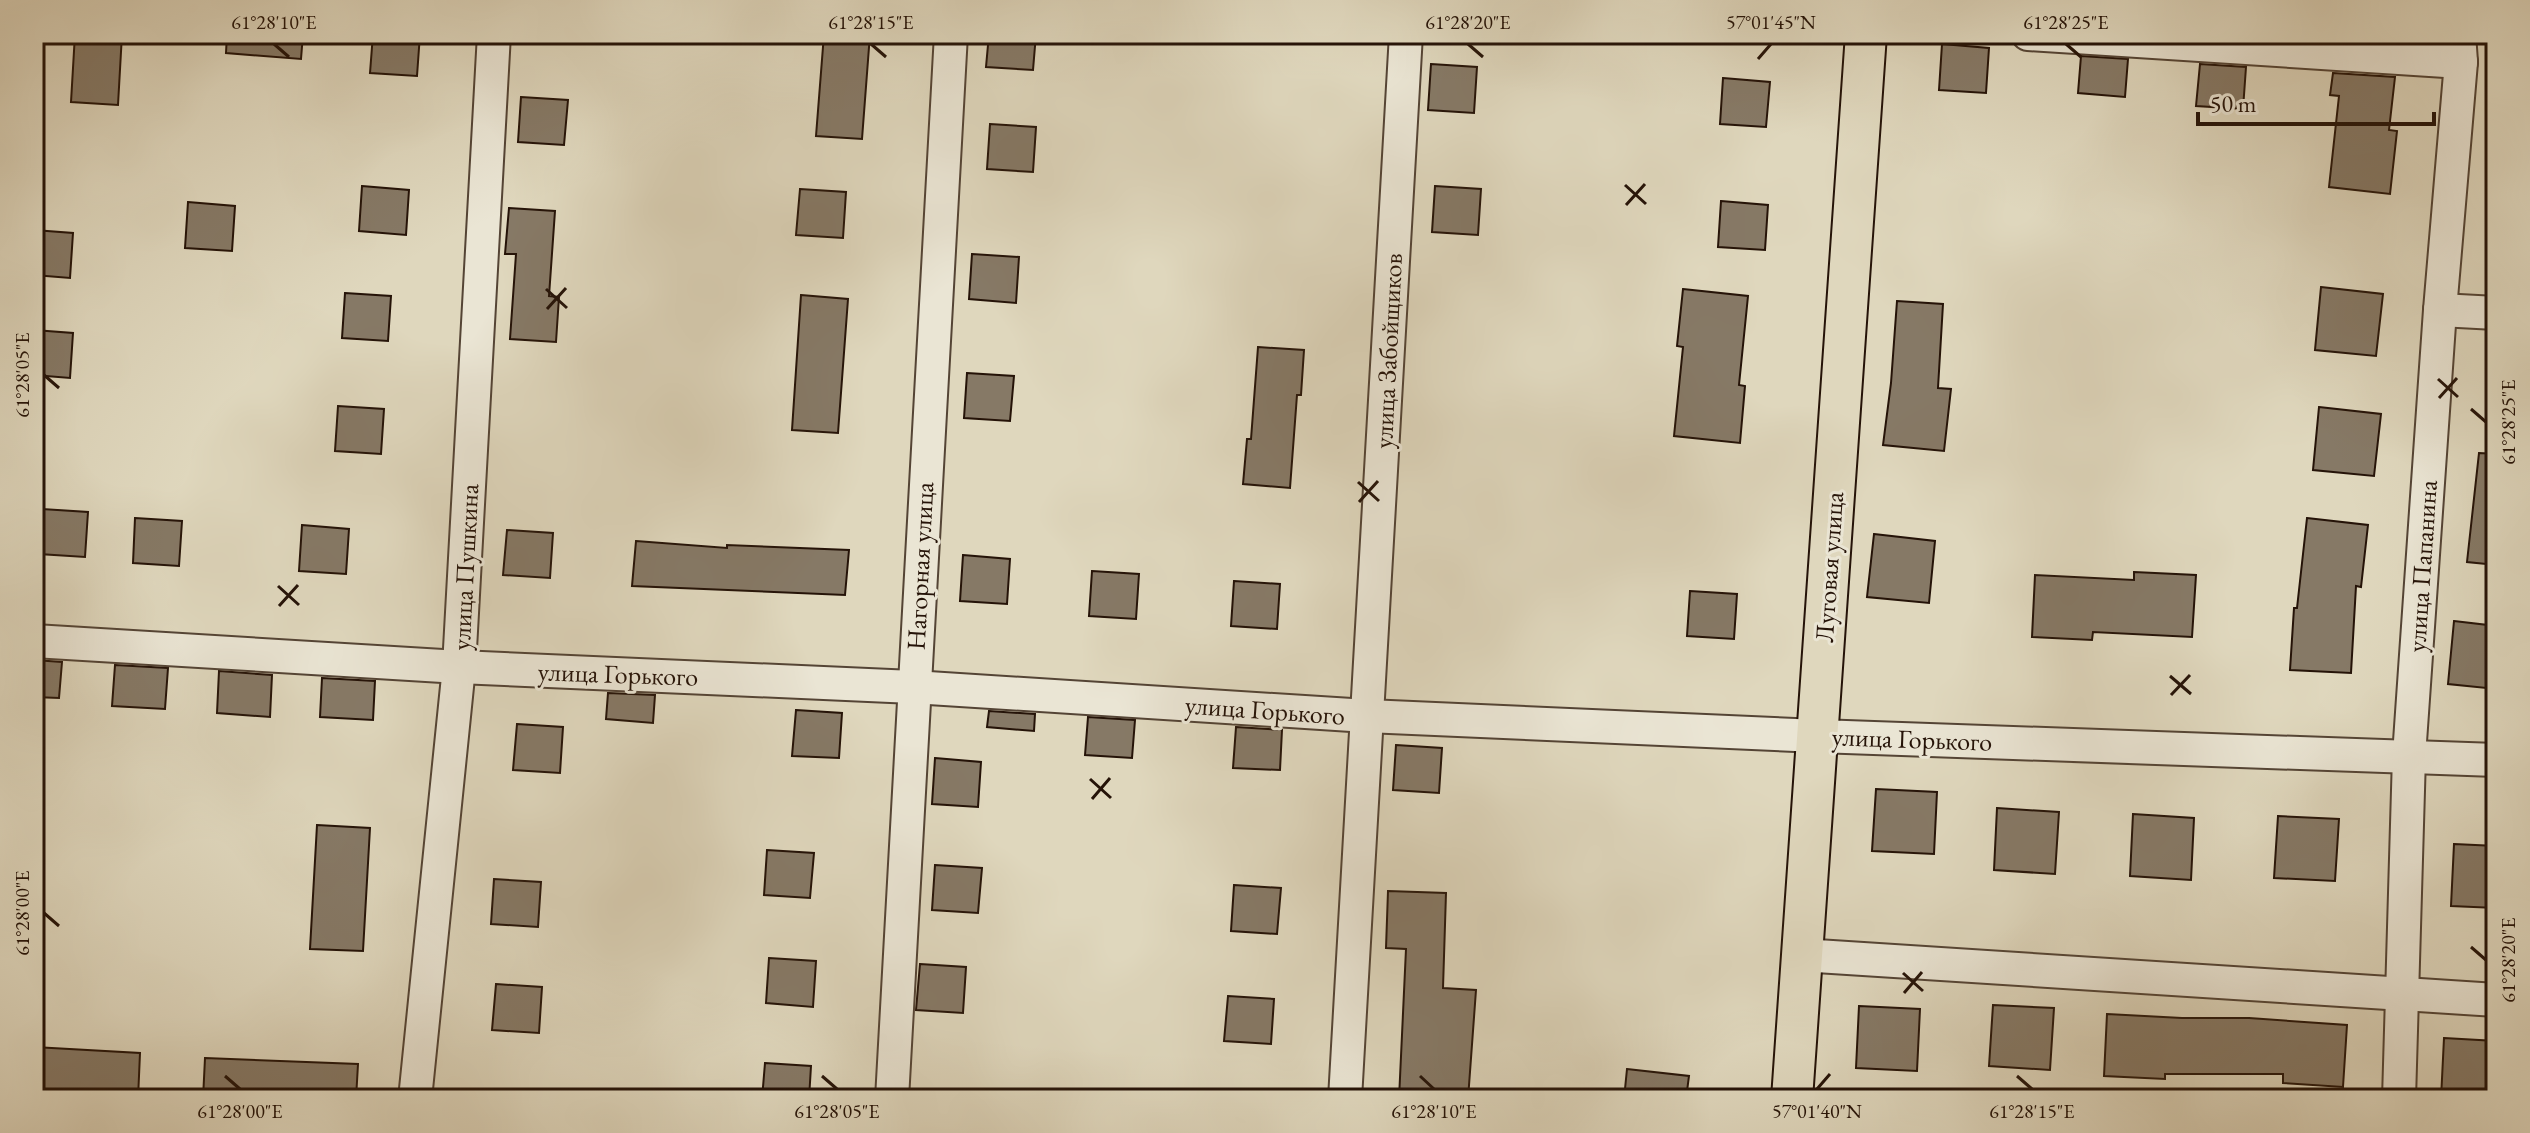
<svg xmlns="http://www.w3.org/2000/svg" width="2530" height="1133" viewBox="0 0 2530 1133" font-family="'EB Garamond',serif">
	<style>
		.building { fill: #867966; stroke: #251308; stroke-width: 2 }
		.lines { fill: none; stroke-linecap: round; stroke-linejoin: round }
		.minor-casing { stroke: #544435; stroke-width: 36 }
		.major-casing { stroke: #251308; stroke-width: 44 }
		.minor { stroke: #eae5d4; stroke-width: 32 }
		.major { stroke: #dfd7bd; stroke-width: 40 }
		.ticks { fill: none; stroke: #251308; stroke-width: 3 }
		.labels { text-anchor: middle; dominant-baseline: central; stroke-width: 6; stroke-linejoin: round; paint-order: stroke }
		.street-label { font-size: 26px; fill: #251308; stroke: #eae5d4 }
		.neatline { fill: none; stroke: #251308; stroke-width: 3 }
		.ticks-label { font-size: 20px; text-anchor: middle; fill: #251308 }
	</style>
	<rect width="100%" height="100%" fill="#dfd7bd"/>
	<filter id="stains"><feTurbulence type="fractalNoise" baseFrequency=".0025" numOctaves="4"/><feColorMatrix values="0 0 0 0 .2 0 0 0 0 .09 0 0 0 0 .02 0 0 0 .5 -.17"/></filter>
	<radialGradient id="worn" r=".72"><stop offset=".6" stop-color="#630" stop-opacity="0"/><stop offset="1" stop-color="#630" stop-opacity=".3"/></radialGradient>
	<g class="building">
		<path d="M75,34H122L118,105L71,102Z"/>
		<path d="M227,34H303L301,59L226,53Z"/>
		<path d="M373,34H420L417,76L370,73Z"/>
		<path d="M824,34H870L862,139L816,136Z"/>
		<path d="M989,34H1036L1033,70L986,67Z"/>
		<path d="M1942,44L1989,48L1986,93L1939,90Z"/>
		<path d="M2081,56L2128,59L2125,97L2078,93Z"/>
		<path d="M1431,64L1477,67L1474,113L1428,110Z"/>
		<path d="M2200,64L2246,67L2243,109L2196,106Z"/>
		<path d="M2333,73L2395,77L2389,130L2397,131L2390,194L2329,187L2339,96L2330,95Z"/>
		<path d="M1723,78L1770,82L1766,127L1720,124Z"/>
		<path d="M521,97L568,100L564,145L518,142Z"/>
		<path d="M990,124L1036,127L1033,172L987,169Z"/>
		<path d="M362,186L409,190L406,235L359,231Z"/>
		<path d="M1435,186L1481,189L1478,235L1432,232Z"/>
		<path d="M800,189L846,192L843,238L796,235Z"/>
		<path d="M1721,201L1768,205L1765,250L1718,247Z"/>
		<path d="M188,202L235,206L232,251L185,248Z"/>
		<path d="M509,208L555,211L549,296L559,297L556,342L510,339L516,254H505Z"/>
		<path d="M34,230L73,233L70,278L34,275Z"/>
		<path d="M972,254L1019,257L1016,303L969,299Z"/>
		<path d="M2321,287L2383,294L2376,356L2315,350Z"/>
		<path d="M1683,289L1748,296L1739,385L1745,386L1740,443L1674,436L1683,347L1677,346Z"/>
		<path d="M345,293L391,296L388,341L342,338Z"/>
		<path d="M801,295L848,299L838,433L792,430Z"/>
		<path d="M1897,301L1943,304L1938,388L1951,389L1944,451L1883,445L1891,383Z"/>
		<path d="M34,330L73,333L70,378L34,375Z"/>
		<path d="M1258,347L1304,350L1301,395H1297L1290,488L1243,484L1247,439H1251Z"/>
		<path d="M967,373L1014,376L1010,421L964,418Z"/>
		<path d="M338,406L384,409L381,454L335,451Z"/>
		<path d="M2319,407L2381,414L2374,476L2313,470Z"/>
		<path d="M2479,453L2496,454V565L2467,562Z"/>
		<path d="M42,509L88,512L85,557L39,554Z"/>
		<path d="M135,518L182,521L179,566L133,563Z"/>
		<path d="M2307,518L2368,525L2361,587L2356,586L2351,673L2290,670L2294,608H2297Z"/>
		<path d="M302,525L349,529L346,574L299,571Z"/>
		<path d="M507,530L553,533L550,578L503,575Z"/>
		<path d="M1874,534L1935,541L1929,603L1867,597Z"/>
		<path d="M636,541L727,548V545L849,550L845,595L632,586Z"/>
		<path d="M963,555L1010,559L1007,604L960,601Z"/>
		<path d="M1092,571L1139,574L1136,619L1089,616Z"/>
		<path d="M2134,572L2196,575L2192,637L2093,632L2092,640L2032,637L2035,575L2134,580Z"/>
		<path d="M1234,581L1280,584L1277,629L1231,626Z"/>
		<path d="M1690,591L1737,594L1734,639L1687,636Z"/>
		<path d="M2454,621L2496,626V689L2448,684Z"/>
		<path d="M34,660L62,662L59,698L34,697Z"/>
		<path d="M115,665L168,668L165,709L112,706Z"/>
		<path d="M219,671L272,675L270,717L217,713Z"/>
		<path d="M322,678L375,681L373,720L320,717Z"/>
		<path d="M608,693L655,695L653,723L606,719Z"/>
		<path d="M796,710L842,713L839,758L792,756Z"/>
		<path d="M989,711L1035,714L1034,731L987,727Z"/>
		<path d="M1088,717L1135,720L1132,758L1085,755Z"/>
		<path d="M517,724L563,727L560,773L513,770Z"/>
		<path d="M1236,727L1282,730L1280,770L1233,768Z"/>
		<path d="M1396,745L1442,748L1439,793L1393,790Z"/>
		<path d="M935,758L981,762L978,807L932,804Z"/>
		<path d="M1876,789L1937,792L1934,854L1872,851Z"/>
		<path d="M1997,808L2059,812L2055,874L1994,870Z"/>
		<path d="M2133,814L2194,818L2191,880L2130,876Z"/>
		<path d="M2278,816L2339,819L2335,881L2274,878Z"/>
		<path d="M317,825L370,828L363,951L310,949Z"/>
		<path d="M2454,844L2496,846V908L2451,906Z"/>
		<path d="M767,850L814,853L810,898L764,895Z"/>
		<path d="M935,865L982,868L978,913L932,910Z"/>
		<path d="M494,879L541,882L538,927L491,924Z"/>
		<path d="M1234,885L1281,888L1277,934L1231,931Z"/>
		<path d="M1388,891L1446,893L1443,988L1476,990L1468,1099H1399L1406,949L1386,948Z"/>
		<path d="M769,958L816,961L813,1007L766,1003Z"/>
		<path d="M920,964L966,967L963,1013L916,1010Z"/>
		<path d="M496,984L542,987L539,1033L492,1030Z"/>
		<path d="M1228,996L1274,999L1271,1044L1224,1041Z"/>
		<path d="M1993,1005L2054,1008L2050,1070L1989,1066Z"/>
		<path d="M1859,1006L1920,1009L1917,1071L1856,1068Z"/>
		<path d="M2107,1014L2182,1018H2249L2347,1025L2343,1087L2283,1083V1074H2165V1079L2104,1076Z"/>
		<path d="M2444,1038L2496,1041V1099H2441Z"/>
		<path d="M34,1047L140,1053L138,1099L34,1096Z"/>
		<path d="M205,1058L358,1064L356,1099H203Z"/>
		<path d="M765,1063L811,1066L809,1099H762Z"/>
		<path d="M1627,1069L1689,1076L1686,1099H1624Z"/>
	</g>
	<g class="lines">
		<defs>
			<g id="minor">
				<path d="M2028,34L2461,62"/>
				<path d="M2440,310L2496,313"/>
				<path d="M34,641L459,667L913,687L1367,716L1818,736L2496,760"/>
				<path d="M1801,955L2496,1000"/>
				<path d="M415,1099L459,667L494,34"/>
				<path d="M892,1099L951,34"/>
				<path d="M1345,1099L1406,34"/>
				<path d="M2399,1099L2409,756L2440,310L2461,62L2459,34"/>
			</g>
			<path id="major" d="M1792,1099L1866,34"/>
		</defs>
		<use href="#minor" class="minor-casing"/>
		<use href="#major" class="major-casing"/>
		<use href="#minor" class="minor"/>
		<use href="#major" class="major"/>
	</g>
	<path class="ticks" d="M274,44L289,57M871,44L886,57M1468,44L1483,57M2066,44L2081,57M1758,59L1771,44M1625,185L1646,204M1626,205L1645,184M546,289L567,308M547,309L566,288M44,375L59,388M2438,379L2458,397M2439,398L2457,378M2471,409L2486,422M1358,482L1379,501M1359,502L1378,481M278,586L299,605M279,606L298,585M2170,676L2191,694M2171,695L2190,675M1090,779L1111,798M1092,799L1110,778M44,913L59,926M2471,947L2486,960M1903,973L1923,991M1904,993L1922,972M225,1076L240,1089M822,1076L837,1089M1420,1076L1434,1089M2017,1076L2032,1089M1817,1089L1830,1074"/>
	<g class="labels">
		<g class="street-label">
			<text transform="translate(1388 351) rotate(-87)">улица Забойщиков</text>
			<text transform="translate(920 566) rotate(-87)">Нагорная улица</text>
			<text transform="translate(2422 566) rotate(-86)">улица Папанина</text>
			<text transform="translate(465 567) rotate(-87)">улица Пушкина</text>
			<text transform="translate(1829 567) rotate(-86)">Луговая улица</text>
			<text transform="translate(618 674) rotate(2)">улица Горького</text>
			<text transform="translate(1265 710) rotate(4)">улица Горького</text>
			<text transform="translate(1912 739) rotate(2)">улица Горького</text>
		</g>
	</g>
	<rect width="2530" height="1133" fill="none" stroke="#dfd7bd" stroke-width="88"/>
	<path d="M2198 112v12h236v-12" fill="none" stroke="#251308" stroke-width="4"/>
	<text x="2210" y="112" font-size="24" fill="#251308" stroke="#eae5d4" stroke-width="6" paint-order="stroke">50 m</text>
	<rect x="44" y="44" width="2442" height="1045" class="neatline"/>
	<g class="ticks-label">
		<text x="274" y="29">61°28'10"E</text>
		<text x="871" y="29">61°28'15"E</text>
		<text x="1468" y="29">61°28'20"E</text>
		<text x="1771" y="29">57°01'45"N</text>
		<text x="2066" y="29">61°28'25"E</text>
		<text transform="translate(22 375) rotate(-90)" y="7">61°28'05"E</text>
		<text transform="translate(2508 422) rotate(-90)" y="7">61°28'25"E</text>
		<text transform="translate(22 913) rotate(-90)" y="7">61°28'00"E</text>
		<text transform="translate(2508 960) rotate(-90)" y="7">61°28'20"E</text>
		<text x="240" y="1118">61°28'00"E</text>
		<text x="837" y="1118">61°28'05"E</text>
		<text x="1434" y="1118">61°28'10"E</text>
		<text x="1817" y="1118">57°01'40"N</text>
		<text x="2032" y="1118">61°28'15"E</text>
	</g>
	<rect width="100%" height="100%" filter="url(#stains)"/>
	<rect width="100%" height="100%" fill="url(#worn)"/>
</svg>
